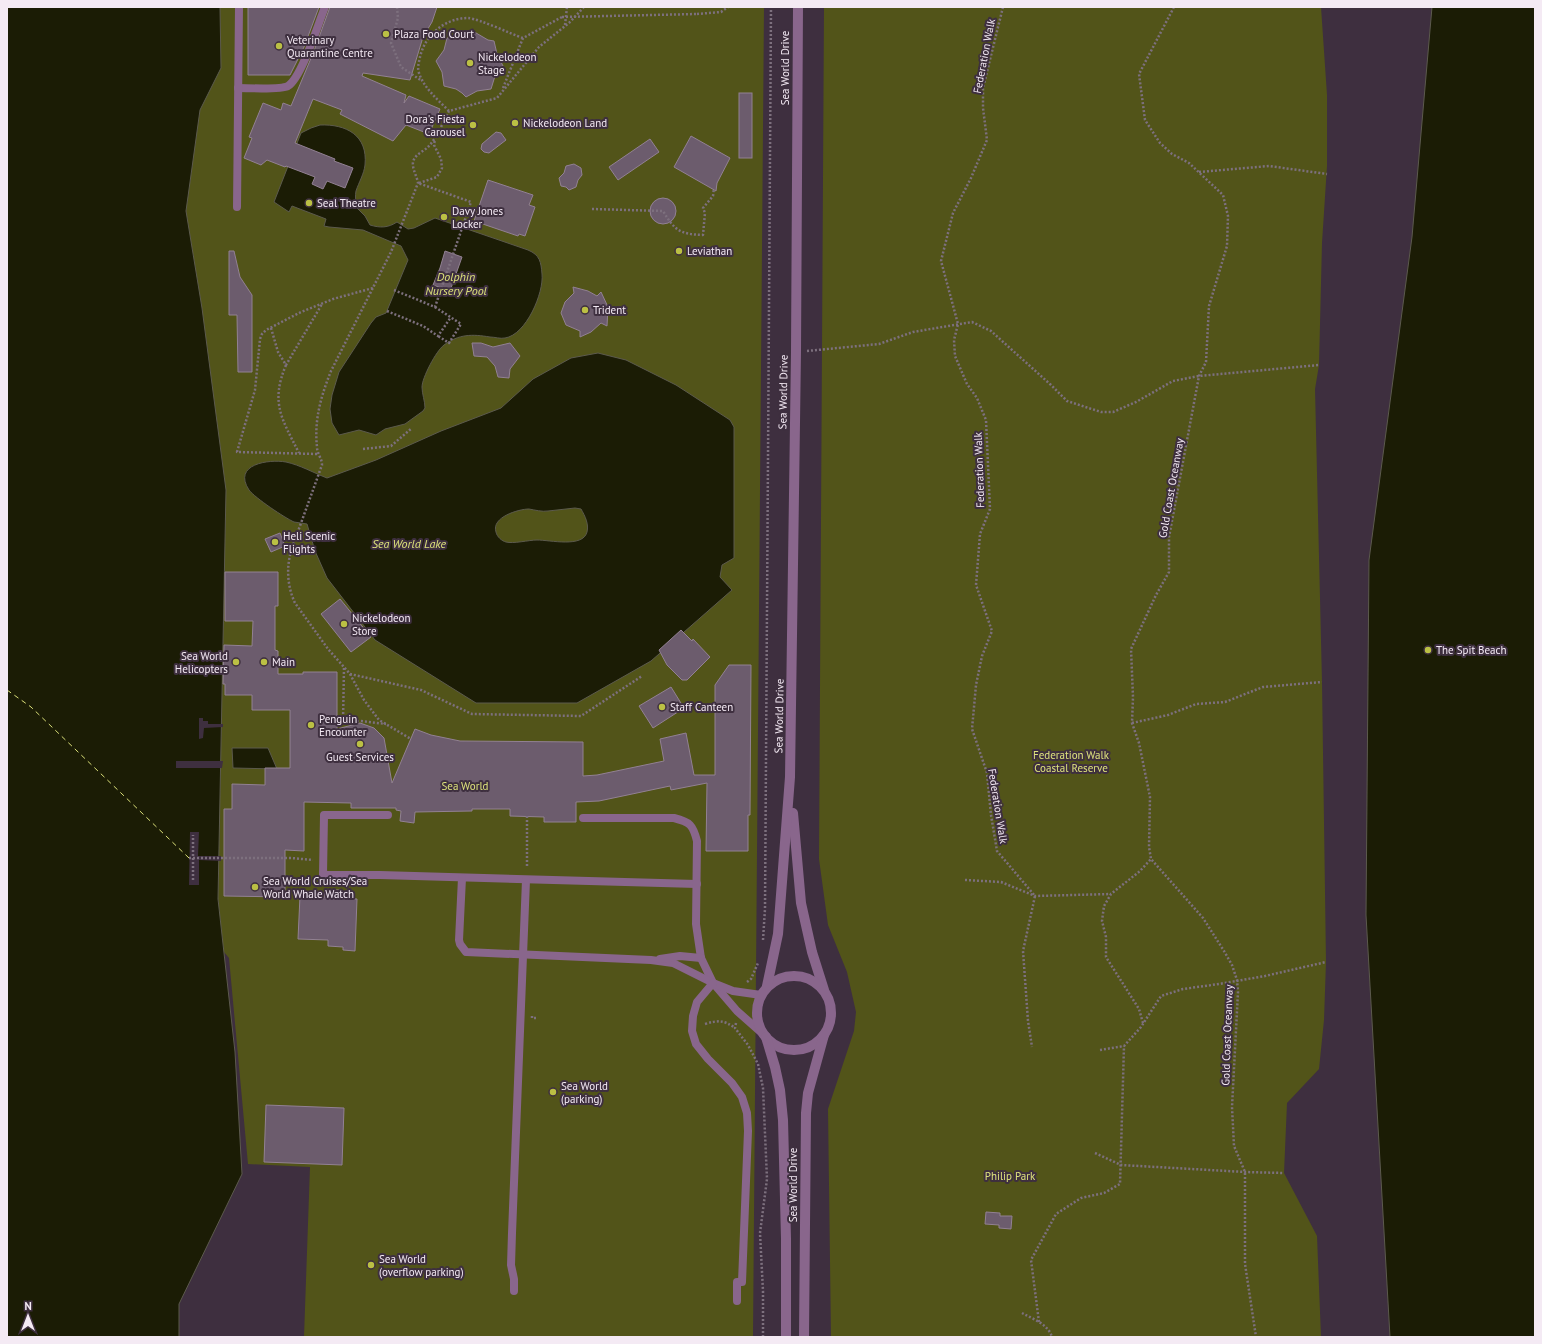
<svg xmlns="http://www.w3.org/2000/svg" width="1542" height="1344" viewBox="0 0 1542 1344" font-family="'PT Sans',sans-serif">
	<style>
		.green { fill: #525419 }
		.water { fill: #1b1c05; stroke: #5c5a4d; fill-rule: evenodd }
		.pier { fill: #3e2f3f }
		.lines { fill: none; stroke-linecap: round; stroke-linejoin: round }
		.ferry { stroke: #dbe079; stroke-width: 1; stroke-dasharray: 5 4; stroke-linecap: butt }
		.building { fill: #6c5c6d; stroke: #928193 }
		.path { stroke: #7d707e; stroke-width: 2.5; stroke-dasharray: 2 2; stroke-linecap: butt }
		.service { stroke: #89668c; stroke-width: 8 }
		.tertiary { stroke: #89668c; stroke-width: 10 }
		.path-bridge { stroke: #7d707e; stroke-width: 2.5; stroke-dasharray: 2 2; stroke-linecap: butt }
		.poi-dot { fill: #bbc044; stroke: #3e2f3f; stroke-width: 1.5 }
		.labels { text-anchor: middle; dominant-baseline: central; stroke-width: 4; stroke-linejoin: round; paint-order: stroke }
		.poi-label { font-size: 11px; fill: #f4eaf4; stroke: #3e2f3f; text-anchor: start }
		.street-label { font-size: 11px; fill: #f4eaf4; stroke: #3e2f3f }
		.park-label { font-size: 11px; fill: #dee37c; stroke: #3e2f3f }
		.water-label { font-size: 12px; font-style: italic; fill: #dbe079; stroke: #3e2f3f }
	</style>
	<rect width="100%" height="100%" fill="#3e2f3f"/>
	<g class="green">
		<path d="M175,7H764L753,1337H304L310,1167L248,1164L229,958L171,888Z"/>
		<path d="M824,7H1321L1327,95V166L1322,243L1319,365L1315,389L1322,682L1326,962L1324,1020L1319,1069L1287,1103L1284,1173L1317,1236L1321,1337H831L828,1109L854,1031L856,1012L847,972L828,925L819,859Z"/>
	</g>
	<g class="water">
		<path d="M7,7H220L221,68L200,110L186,211L202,308L226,490L218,899L235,1052L242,1174L179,1304V1337H7Z"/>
		<path d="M1432,7H1535V1337H1390L1366,915L1369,560L1412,237Z"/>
		<path d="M320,125C346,124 368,135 365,165C364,174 359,182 356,191C355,195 356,201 355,206L365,216L370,225C380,228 388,228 397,222L408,229L414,228L435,218L528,250C540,255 541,262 542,274C544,293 526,335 505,338C500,339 495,337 490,337C472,334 459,334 444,345C436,351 422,378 422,387C422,394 425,401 425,408L423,411L405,424L385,429L376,435L359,430L339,435L332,423L330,409L332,395L339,372L371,323L376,317L386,313L408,260L401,246L389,241L363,230L329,227L324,226L326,219L292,206L289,212L274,202L301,133L311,128Z"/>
		<path d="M598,353L626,360L676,385L730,420L734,427V558L722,565L720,577L732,590L651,661L577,703H476L375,640L327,578L315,551L307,524C303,523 298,523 294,522C285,518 255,498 249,490C232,464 269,459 286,462C300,465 314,473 327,478L376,460L441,431L501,408L533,379L571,358ZM575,508L581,509C585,516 589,524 587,532C583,548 550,540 537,540C529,540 513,544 506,542C502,541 497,537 496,532C491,517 519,509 529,509C535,510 542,512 548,511C557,510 566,509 575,508Z"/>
		<path d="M232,748H268L277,769L233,768Z"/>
	</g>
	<g class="pier">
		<path d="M199,718H203V721H208V724H223V727L204,728L203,738L199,739Z"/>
		<path d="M176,761H223L222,768H176Z"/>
		<path d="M190,832H199L198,856H221V861L199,860V885H189Z"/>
	</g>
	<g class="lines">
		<path class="ferry" d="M7,690L31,707L189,858"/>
	</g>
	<g class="building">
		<path d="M248,7H319L304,47L290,75H248Z"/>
		<path d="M330,7H437L432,22L423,37L410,80L363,73L362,76L406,95L404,103L409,96L440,109L429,134L406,125L393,141L340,114L342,110L313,99L295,143L335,159L334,161L353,168L345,188L327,181L323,189L312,184L315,177L286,166L285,167L267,160L261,165L244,158L252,138L249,137L263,103L281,110L283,103L291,106L314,51Z"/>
		<path d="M471,30L488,40L494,41L497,54L503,66L495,76L491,89L477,91L466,97L462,93L456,89L444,86L442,72L436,61L444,50L447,38L460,36Z"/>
		<rect x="739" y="93" width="13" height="65"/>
		<path d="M496,132L501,133L506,140L489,153L484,152L481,149L482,144Z"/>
		<path d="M691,136L730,158L717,183L716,191L674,167Z"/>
		<path d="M650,139L659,152L618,180L609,167Z"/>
		<path d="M574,164L581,168L582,175L578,180L576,187L569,190L566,187L561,186L559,178L564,173L566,166Z"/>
		<path d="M488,180L533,195L529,205L535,207L525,236L519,234L518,236L474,221Z"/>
		<circle cx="663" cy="211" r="13"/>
		<path d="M229,251H234L240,277L252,295V372H238L237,315H229Z"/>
		<path d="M445,251L462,257L450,291L433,285L440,268Z"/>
		<path d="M573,287L588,291L597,296L601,292L608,307L607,326L601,323L591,332L580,337V331L566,325L561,313L565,302L574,293Z"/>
		<path d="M472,343H481L493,347L510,343L520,356L510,369L509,378L498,377L495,366L487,357L474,356Z"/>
		<path d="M280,533L285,546L271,552L265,539Z"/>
		<path d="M225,572H278V606H275V650L278,651V674H303V672H337V729L360,723L374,728L384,738L392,783L415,729L431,735L460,741L583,742V776L597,775L664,761L660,739L686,733L694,775H715V685L729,665H751L750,815H748V851H706L707,783L671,790L670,786L599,801L576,802V822H544V817L510,816V809H472V811L415,812L414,823L400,821L401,811L396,810V808H351V803L304,802V851L285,850V897L224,896V809H232V784L265,785V768H290V710H252V695H225V684H223L224,645L252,646L253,621H225Z"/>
		<path d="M340,599L371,637L351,652L321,614Z"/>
		<path d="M681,630L692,641L693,639L710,657L687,680H682L667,665L659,650Z"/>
		<path d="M671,687L684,708L653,728L639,706Z"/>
		<path d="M325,890H341L340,898L357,899L355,951L343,950V947L328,946V940L298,939L300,896L324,898Z"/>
		<path d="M266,1105L344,1108L342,1165L264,1162Z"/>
		<path d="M986,1212L1000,1213V1216H1012L1011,1229L999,1228V1225L985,1224Z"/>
	</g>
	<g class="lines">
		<g class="path">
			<path d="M397,7L398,18L391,43L401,67L422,81"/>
			<path d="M584,7L570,22L539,47L497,98L449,111C443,122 437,138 428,147C423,152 415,154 413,162C412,169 417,176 418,183L391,252L331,371C321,396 314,420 317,447C317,454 322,458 322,465L292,548C286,566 287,586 295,603L328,649L350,674L421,690L472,714L581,716L642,676"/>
			<path d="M1003,7L983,88V108L987,140L971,178L953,213L941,261L958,324L954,340L955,356L967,384L977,398L986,420L990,509L980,534L976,585L992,631L982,656L976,685L972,729L987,773L991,815L997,851L1035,896L1023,951L1028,1021L1032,1047"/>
			<path d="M1174,7L1139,74L1145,120L1160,143L1172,154L1189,163L1223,195L1228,216L1227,246L1209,306L1206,362L1199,376L1169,537V572L1156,595L1131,649L1133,697L1132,723L1139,743L1150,797L1149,847L1151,859L1203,918L1224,951L1232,965L1237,980L1238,992L1232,1107L1234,1146L1245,1172V1264L1256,1337"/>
			<path d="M697,14L721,12L728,7"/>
			<path d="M565,25L567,7"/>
			<path d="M503,88L523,38L562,17"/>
			<path d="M449,111C437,99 424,88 419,73C417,68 419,62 420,57C425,35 445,18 468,18C480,19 511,34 523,38"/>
			<path d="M1199,172L1269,166L1327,174"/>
			<path d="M419,183L437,177L442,168L441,159L434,145L435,139"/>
			<path d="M592,209L663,211C675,231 680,234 703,235L705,213L703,208L713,196L714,188"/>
			<path d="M394,290L435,307L471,202L418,183"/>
			<path d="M435,307L461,324L449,343L438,336"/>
			<path d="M387,311L423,326L438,336L451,317"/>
			<path d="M271,328L278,352L286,365L322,304"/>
			<path d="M807,351L879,344L913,332L972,322L991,331L1051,385L1067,401L1101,412H1113L1136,402L1173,381L1199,376L1319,365"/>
			<path d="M286,365C270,403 282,419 299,453"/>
			<path d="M363,449L391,446L412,428"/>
			<path d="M317,454L237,452L255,390L260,339L262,334L266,330L301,312L333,299L373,288"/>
			<path d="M344,668L343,722L361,721L386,724"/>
			<path d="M350,674L364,700L379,720L411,739"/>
			<path d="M1132,723L1168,715L1196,704L1225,702L1263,687L1322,682"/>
			<path d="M189,858H291L313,860"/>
			<path d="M527,866V816"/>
			<path d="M193,880V835"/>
			<path d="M965,880L1001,882L1035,896L1111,894"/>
			<path d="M763,940L765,909L771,7"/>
			<path d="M747,982L751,979L758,963"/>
			<path d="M532,1016V1018H536"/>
			<path d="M736,1023L735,1028L748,1045L758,1064L763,1088L767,1179L760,1233L763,1291V1337"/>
			<path d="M1143,1023L1139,1009L1106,957V937L1102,921L1104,906L1111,894L1140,871L1151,859"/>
			<path d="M705,1024C718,1020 724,1020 735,1028"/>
			<path d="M1100,1050L1124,1046L1141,1027L1161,996L1183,989L1219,984L1265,976L1326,962"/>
			<path d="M1095,1153L1121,1165L1245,1172L1284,1173"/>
			<path d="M1022,1313C1033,1319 1048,1324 1052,1337"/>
			<path d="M1039,1322L1031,1260L1056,1214L1081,1198L1104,1193L1120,1184L1124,1046"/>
		</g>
		<g class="service">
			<path d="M238,88C248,88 281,90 288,86C302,77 318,24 325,7"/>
			<path d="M237,207L239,7"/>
			<path d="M388,815H324L323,875H380L697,884"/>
			<path d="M583,818H674C690,822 693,825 697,841L696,924L701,958L713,983L737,1011L763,1034"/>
			<path d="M462,878L459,940L460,944L466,952L651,960L673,963L713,983L733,991L761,995"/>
			<path d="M660,959L680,956L701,958"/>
			<path d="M713,983L697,1002L693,1016L692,1031L696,1044L708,1059L732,1083L742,1097L747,1113L748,1131L742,1282H737V1301"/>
			<path d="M514,1291V1279L511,1265L512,1233L526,880"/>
		</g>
		<g class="tertiary">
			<path d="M793,813L801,903L812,952L824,990"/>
			<circle cx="794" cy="1013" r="37"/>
			<path d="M767,986L778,934L790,777L796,352L798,7"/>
			<path d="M766,1037L775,1067L780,1090L783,1120L786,1239V1337"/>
			<path d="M804,1337L806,1113L808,1093L824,1035"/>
		</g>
		<path class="path-bridge" d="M562,17L697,14"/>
	</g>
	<g class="poi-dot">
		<circle cx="386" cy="34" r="4"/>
		<circle cx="279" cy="46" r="4"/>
		<circle cx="470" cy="63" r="4"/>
		<circle cx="515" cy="123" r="4"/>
		<circle cx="473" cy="125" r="4"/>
		<circle cx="309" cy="203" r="4"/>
		<circle cx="444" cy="217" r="4"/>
		<circle cx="679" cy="251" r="4"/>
		<circle cx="585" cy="310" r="4"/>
		<circle cx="275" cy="542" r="4"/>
		<circle cx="344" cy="624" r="4"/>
		<circle cx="1428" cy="650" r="4"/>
		<circle cx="236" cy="662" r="4"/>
		<circle cx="264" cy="662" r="4"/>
		<circle cx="662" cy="707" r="4"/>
		<circle cx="311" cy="725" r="4"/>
		<circle cx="360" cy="744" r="4"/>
		<circle cx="255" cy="887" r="4"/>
		<circle cx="553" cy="1092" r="4"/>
		<circle cx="371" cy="1265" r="4"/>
	</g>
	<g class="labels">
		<g class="poi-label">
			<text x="394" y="34">Plaza Food Court</text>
			<text x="287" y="40">Veterinary<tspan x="287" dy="13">Quarantine Centre</tspan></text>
			<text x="478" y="57">Nickelodeon<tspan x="478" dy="13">Stage</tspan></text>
			<text x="465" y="119" text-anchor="end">Dora's Fiesta<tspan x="465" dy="13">Carousel</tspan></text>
			<text x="523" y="123">Nickelodeon Land</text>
			<text x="317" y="203">Seal Theatre</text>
			<text x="452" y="211">Davy Jones<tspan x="452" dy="13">Locker</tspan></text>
			<text x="687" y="251">Leviathan</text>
			<text x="593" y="310">Trident</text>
			<text x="283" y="536">Heli Scenic<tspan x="283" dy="13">Flights</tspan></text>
			<text x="352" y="618">Nickelodeon<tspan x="352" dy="13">Store</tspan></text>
			<text x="1436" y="650">The Spit Beach</text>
			<text x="228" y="656" text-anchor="end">Sea World<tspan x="228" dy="13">Helicopters</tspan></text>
			<text x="272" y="662">Main</text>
			<text x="670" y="707">Staff Canteen</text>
			<text x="319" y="719">Penguin<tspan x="319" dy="13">Encounter</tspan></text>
			<text x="360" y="757" text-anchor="middle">Guest Services</text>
			<text x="263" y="881">Sea World Cruises/Sea<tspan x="263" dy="13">World Whale Watch</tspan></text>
			<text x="561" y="1086">Sea World<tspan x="561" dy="13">(parking)</tspan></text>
			<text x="379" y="1259">Sea World<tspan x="379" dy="13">(overflow parking)</tspan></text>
		</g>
		<g class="street-label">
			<text transform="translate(984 56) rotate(-79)">Federation Walk</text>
			<text transform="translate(785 68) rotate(-90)">Sea World Drive</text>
			<text transform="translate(783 392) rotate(-89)">Sea World Drive</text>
			<text transform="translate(979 470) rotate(-92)">Federation Walk</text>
			<text transform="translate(1171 488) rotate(-80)">Gold Coast Oceanway</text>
			<text transform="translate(779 716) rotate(-89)">Sea World Drive</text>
			<text transform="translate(998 806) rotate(81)">Federation Walk</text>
			<text transform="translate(1227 1035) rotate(-88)">Gold Coast Oceanway</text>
			<text transform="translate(793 1185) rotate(-90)">Sea World Drive</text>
		</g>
		<g class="park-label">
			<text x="1071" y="755">Federation Walk<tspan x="1071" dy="13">Coastal Reserve</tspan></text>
			<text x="465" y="786">Sea World</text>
			<text x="1010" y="1176">Philip Park</text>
		</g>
		<g class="water-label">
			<text x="456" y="276">Dolphin<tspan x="456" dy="14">Nursery Pool</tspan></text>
			<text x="409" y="543">Sea World Lake</text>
		</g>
	</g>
	<rect width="1542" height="1344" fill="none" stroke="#f4eaf4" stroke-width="16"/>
	<g transform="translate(28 1316)" stroke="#3e2f3f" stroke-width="3" paint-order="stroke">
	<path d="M0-3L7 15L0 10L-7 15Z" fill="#f4eaf4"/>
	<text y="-6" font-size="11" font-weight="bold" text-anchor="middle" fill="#f4eaf4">N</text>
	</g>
</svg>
